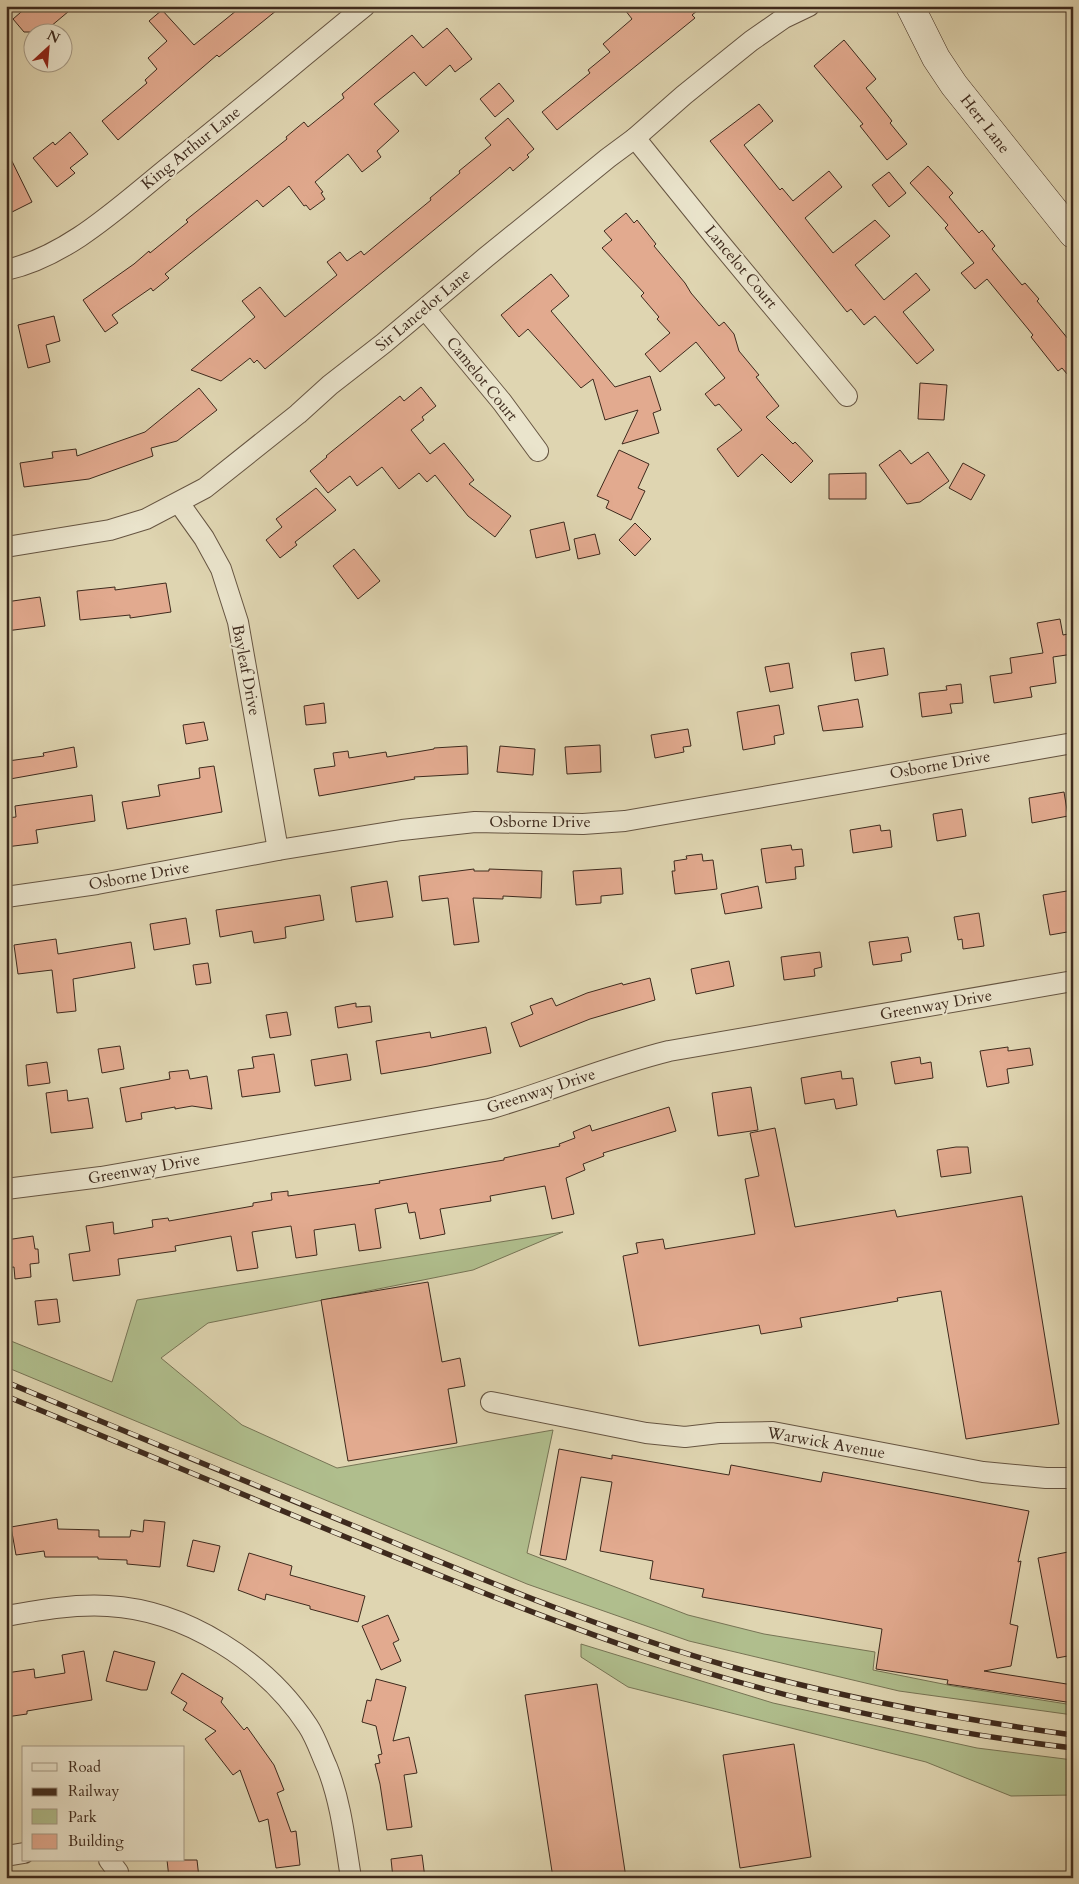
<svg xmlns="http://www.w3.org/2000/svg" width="1079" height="1884" viewBox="0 0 1079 1884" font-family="Cardo,serif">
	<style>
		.green { fill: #b0be8d; stroke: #777455 }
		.building { fill: #e2aa8f; stroke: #3e2a1d }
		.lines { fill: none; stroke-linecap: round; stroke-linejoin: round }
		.street-casing { stroke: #665542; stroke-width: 22 }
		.secondary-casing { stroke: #3e2a1d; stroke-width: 29 }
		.street { stroke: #eae4cc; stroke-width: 20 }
		.secondary { stroke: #eae4cc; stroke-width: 28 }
		.rail-casing { stroke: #3e2a1d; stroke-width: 5.5 }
		.rail { stroke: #eae4cc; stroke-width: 4; stroke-dasharray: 11; stroke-linecap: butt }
		.labels { text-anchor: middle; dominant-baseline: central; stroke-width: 4; stroke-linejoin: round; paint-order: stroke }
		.street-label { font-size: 16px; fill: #3e2a1d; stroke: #eae4cc }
	</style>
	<rect width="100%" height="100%" fill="#dfd5b1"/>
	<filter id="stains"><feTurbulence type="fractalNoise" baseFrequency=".004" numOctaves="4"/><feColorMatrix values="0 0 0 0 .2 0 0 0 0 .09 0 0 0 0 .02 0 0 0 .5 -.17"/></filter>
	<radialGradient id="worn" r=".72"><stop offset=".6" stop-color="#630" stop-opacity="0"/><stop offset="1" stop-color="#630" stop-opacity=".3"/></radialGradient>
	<g class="green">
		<path d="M563,1232L473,1270L208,1323L161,1358L242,1425L337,1468L553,1430L527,1553L688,1615L764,1634L875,1652L873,1670L953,1686L1073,1705V1715L899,1691L689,1641L527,1584L6,1367V1339L112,1382L137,1300Z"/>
		<path d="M581,1644L773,1703L977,1748L1073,1760V1795L1011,1796L926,1762L628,1687L581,1657Z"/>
	</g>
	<g class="building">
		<path d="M28,6H75L44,32H24L13,19Z"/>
		<path d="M242,6H282L219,57L217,55L118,140L102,121L147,83L145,80L157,69L148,58L167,41L149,21L162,10L194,45Z"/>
		<path d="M622,6H703L692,15L695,18L557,130L542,112L590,73L588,70L610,52L603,44L632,19Z"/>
		<path d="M447,28L472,59L455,72L450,65L426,86L414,72L374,104L399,131L377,151L381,157L362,172L348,154L315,182L323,192L321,193L325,199L310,210L306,205L304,206L289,186L263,207L257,200L165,274L169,278L153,291L151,288L112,315L118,323L105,332L83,300L134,264L149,251L150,253L188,222L186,220L287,139L286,137L304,122L308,127L344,98L342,94L412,35L423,48Z"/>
		<path d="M844,40L876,79L866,88L892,121L890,123L907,144L887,160L860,126L863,124L814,66Z"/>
		<path d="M499,83L514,101L495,117L480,99Z"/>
		<path d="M759,104L773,121L744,145L780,190L782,188L793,201L829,171L842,187L805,218L833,253L875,220L890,236L855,265L884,300L916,273L930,290L903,312L934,350L917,364L875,316L864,325L851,309L847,312L710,141Z"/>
		<path d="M508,118L534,149L527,155L529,157L513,171L510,167L496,179L265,369L257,360L254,363L250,358L221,381L191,370L255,317L242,301L260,287L285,317L337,275L327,262L340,252L347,261L361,251L364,255L431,200L430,198L460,173L459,171L491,145L485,138Z"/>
		<path d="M70,132L88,154L70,168L75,173L57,187L33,158L53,142L55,145Z"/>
		<path d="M6,149L32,202L6,215Z"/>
		<path d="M928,166L953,193L949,197L979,233L982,230L995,246L992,249L1022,285L1025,283L1039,299L1037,301L1073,345V381L1062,368L1058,371L1031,337L1033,335L987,279L975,289L961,273L974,263L945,228L948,225L910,183Z"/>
		<path d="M889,172L906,193L889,207L872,185Z"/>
		<path d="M626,213L634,223L637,220L656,244L654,246L685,283L691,293L719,326L724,322L734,334L739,351L759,375L756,377L779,406L766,417L793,444L795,442L813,461L791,483L762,454L738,477L717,449L742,430L719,404L715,406L705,394L725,378L696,342L660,372L645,354L670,333L657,319L659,317L641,296L644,293L602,248L612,240L604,231Z"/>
		<path d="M551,274L569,296L551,311L615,387L650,376L661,410L653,413L659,433L622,444L638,410L605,420L593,379L581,388L528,329L519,337L501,315Z"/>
		<path d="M54,316L60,341L46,345L50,362L28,368L18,325Z"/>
		<path d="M920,383L947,385L944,420L918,419Z"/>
		<path d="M421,387L436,406L422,417L424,420L411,430L430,454L444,443L474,480L469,484L511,516L495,537L468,516L435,475L427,482L419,473L399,489L382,467L357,486L350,476L328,493L310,471L327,457L326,456L400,396L404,401Z"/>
		<path d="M199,388L217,410L177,441L151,448L153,456L89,479L24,487L20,463L53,458L52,452L76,449L77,456L145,432Z"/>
		<path d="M619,450L649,464L638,488L645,491L631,520L606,508L609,501L597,496Z"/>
		<path d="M900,450L911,464L928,452L949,481L920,502L907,504L879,465Z"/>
		<path d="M963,463L985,475L971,500L949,488Z"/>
		<path d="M866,473V499H829V474Z"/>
		<path d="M316,488L336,510L295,542L297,545L280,558L266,540L282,527L276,519Z"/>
		<path d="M564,522L570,550L536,558L530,530Z"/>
		<path d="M635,523L651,539L635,556L619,540Z"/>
		<path d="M595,534L600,554L578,559L574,539Z"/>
		<path d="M354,549L380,581L358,599L333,566Z"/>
		<path d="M166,583L171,612L130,618V615L80,620L77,591L115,587V590Z"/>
		<path d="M40,597L45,626L6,631V602Z"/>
		<path d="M1060,619L1063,635L1073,633V654L1053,657L1056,683L1030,687L1032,697L994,703L990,676L1012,673L1010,658L1043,653L1037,623Z"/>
		<path d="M884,648L888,675L855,681L851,653Z"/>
		<path d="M789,663L793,688L770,692L765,667Z"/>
		<path d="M961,684L963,703L950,704L952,713L922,717L919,693L947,690L946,686Z"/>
		<path d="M858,699L863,727L823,731L818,706Z"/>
		<path d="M324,703L326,723L306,725L304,706Z"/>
		<path d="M779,705L784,734L774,736L775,744L743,750L737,712Z"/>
		<path d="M204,722L208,740L186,744L183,725Z"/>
		<path d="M688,729L691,746L683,747L684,752L655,758L651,735Z"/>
		<path d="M600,745L601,772L567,774L565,747Z"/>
		<path d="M467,746L468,774L414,777L415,779L319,796L314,769L335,766L333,753L348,751L349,758L386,752L387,757L434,749V748Z"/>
		<path d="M500,746L535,749L533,775L497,772Z"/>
		<path d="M74,747L77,767L10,779L8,761L44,756L43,753Z"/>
		<path d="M214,766L222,812L127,829L122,802L160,796L158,785L200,778L199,768Z"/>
		<path d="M1064,792L1068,816L1032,823L1029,798Z"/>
		<path d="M92,795L95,821L36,830L38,843L6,847V818L16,817L15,806Z"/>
		<path d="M962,809L966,836L937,841L933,814Z"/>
		<path d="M880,825L881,831L890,830L892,847L853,853L850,830Z"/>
		<path d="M791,845L792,850L802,849L804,866L795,867L796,879L766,883L761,849Z"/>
		<path d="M702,854L703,861L713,860L717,889L675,894L672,871H675L674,861L687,859L686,856Z"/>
		<path d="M621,868L623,894L601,896V903L576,905L573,871Z"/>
		<path d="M474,869V871H489V869L542,871L541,898L503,896V899L473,898L479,942L454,945L448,898L422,901L419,876Z"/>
		<path d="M387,881L393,917L356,922L351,887Z"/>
		<path d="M758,886L762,908L725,914L721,894Z"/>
		<path d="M1073,890V931L1050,935L1043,895Z"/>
		<path d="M320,895L324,920L285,927L286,938L254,943L252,931L220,937L216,910Z"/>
		<path d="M979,913L984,946L963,949L962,939L958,940L954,917Z"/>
		<path d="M186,918L190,944L154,950L150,924Z"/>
		<path d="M908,937L911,952L901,954L902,961L873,965L869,942Z"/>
		<path d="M56,939L58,954L131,942L135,968L73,979L76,1011L57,1013L52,970L18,974L14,945Z"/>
		<path d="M820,952L822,967L814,969L815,976L784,980L781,957Z"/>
		<path d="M729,961L734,986L696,994L691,969Z"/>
		<path d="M208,963L211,983L196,985L193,965Z"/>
		<path d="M650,978L655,1000L590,1019L520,1047L511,1023L533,1014L530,1006L552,998L556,1006L587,993L622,983L623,985Z"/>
		<path d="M356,1003V1007L370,1006L372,1022L338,1028L335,1007Z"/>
		<path d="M287,1012L291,1035L270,1038L266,1015Z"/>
		<path d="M486,1027L491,1053L428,1066L381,1074L376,1041L430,1032L431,1038Z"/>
		<path d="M120,1046L124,1069L102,1073L98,1049Z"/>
		<path d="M1008,1047V1051L1030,1048L1033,1065L1007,1069L1009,1083L987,1087L980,1051Z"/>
		<path d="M274,1054L280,1092L242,1097L238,1070L254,1068L252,1057Z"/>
		<path d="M347,1054L351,1080L315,1086L311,1060Z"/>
		<path d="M920,1057L921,1064L931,1062L933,1078L895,1084L891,1062Z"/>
		<path d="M47,1062L50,1083L28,1086L26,1065Z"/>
		<path d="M188,1070L190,1079L207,1076L212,1109L192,1106L175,1109V1107L141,1113L142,1119L126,1122L120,1088L170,1079L169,1072Z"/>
		<path d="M841,1071L842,1079L853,1078L857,1105L836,1109L834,1099L805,1104L801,1078Z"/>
		<path d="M751,1087L758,1130L718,1136L712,1093Z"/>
		<path d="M67,1090L68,1101L88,1098L93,1128L51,1133L46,1093Z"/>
		<path d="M669,1107L676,1131L603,1153L604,1156L583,1164L585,1170L566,1178L574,1214L552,1219L545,1186L490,1196L491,1201L440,1209L445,1234L420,1239L415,1212L409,1213L407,1203L375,1209L381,1248L359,1251L355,1224L314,1230L317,1255L296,1258L291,1226L252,1232L258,1268L237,1271L231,1236L175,1246L176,1251L118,1259L120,1275L73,1281L69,1254L90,1251L86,1226L113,1222L114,1234L153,1227L152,1220L168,1218L169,1221L253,1206V1203L272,1200L271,1193L288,1191V1196L380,1183L379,1181L504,1160V1158L560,1146L559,1144L575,1138L573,1132L590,1125L592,1131Z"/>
		<path d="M775,1128L795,1227L895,1210L897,1217L1022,1196L1059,1424L966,1439L941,1291L897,1298L898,1301L800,1318L802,1327L761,1334L759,1325L639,1346L623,1256L638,1253L636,1243L663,1239L665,1249L755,1234L745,1179L759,1176L750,1133Z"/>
		<path d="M956,1147H968L971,1173L941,1177L937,1150Z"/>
		<path d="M33,1236L35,1249H38L39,1263L30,1264L31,1277L15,1279L14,1267L6,1268V1240Z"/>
		<path d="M428,1282L442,1362L460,1358L465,1386L448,1389L457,1443L348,1461L321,1300Z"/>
		<path d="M57,1299L60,1322L38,1325L35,1301Z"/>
		<path d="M559,1449L612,1459V1455L729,1475L731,1465L821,1482L823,1472L1029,1511L1018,1562L1021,1561L1010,1624L1018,1626L1011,1666L984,1671L1073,1685V1703L947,1684L948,1680L876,1669L882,1629L702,1597L704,1589L650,1579L653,1561L600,1551L612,1482L581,1477L566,1560L540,1555Z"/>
		<path d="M57,1519L58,1529L99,1530V1537H130L131,1530L143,1532L144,1520L165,1522L160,1567L127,1564V1560L98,1559V1557H45L44,1551L16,1555L11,1527Z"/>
		<path d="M193,1540L220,1546L214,1572L187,1566Z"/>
		<path d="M1073,1551V1655L1057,1658L1038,1558Z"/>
		<path d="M249,1553L292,1566L290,1575L365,1596L358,1622L310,1609V1606L266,1594L265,1600L238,1590Z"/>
		<path d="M388,1615L399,1640L393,1643L401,1661L381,1670L362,1626Z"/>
		<path d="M84,1651L92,1700L27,1711V1714L6,1717V1673L34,1669L35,1678L65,1673L62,1655Z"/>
		<path d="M114,1651L155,1662L147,1690H141L106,1681Z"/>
		<path d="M182,1673L223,1698L221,1702L244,1730L247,1727L274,1765L284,1790L277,1793L291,1832L296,1831L300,1865L276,1868L268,1819L259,1822L240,1770L233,1775L205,1739L216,1731L183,1710L187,1703L171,1693Z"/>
		<path d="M376,1679L406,1687L393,1741L409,1737L417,1773L404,1775L412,1827L387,1830L380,1784L375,1764L380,1763L378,1755L382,1754L376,1726L362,1722L367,1700L371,1701Z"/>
		<path d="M597,1684L626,1878H553L525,1695Z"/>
		<path d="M794,1744L811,1857L740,1868L723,1755Z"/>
		<path d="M422,1855L425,1878H393L391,1859Z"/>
		<path d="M167,1860H197L199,1878H169Z"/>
	</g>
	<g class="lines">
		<defs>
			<g id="street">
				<path d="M635,138L715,237L847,396"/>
				<path d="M6,270C69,256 121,205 171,165C236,113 300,59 365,6"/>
				<path d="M425,309L502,402L538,451"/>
				<path d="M179,503L204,538L221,569L238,622L278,850"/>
				<path d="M6,547L110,530L146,519L205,488L298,414L330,385L384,343L485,258L608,158L635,138L684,95L751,41L784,18L809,6"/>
				<path d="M6,897L97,884L278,850L402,830L475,822L583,824L625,821L1073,743"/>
				<path d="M6,1189L101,1177L489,1109C550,1091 608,1066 669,1051L1073,981"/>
				<path d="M491,1402L646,1433L685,1437L719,1433L773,1432L983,1472L1046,1478H1073"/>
				<path d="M6,1616C40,1610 73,1604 108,1606C186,1610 266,1662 308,1726C316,1738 321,1754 327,1767C341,1802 345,1841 351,1878"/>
				<path d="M6,1856L24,1853"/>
				<path d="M109,1860L118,1872L119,1878"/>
			</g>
			<path id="secondary" d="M910,6L936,58L954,85L1073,234"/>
		</defs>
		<use href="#street" class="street-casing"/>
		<use href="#secondary" class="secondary-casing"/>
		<use href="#street" class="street"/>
		<use href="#secondary" class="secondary"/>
		<defs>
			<g id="rail">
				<path d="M6,1382C130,1433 254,1484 378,1536C493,1584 609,1632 728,1666C842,1698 956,1719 1073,1735"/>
				<path d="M6,1396C114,1441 223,1486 331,1531C434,1573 537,1616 642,1652C781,1699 927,1731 1073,1748"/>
			</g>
		</defs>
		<use href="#rail" class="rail-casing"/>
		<use href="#rail" class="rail"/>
	</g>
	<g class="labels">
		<g class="street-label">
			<text transform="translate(985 124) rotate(52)">Herr Lane</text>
			<text transform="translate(191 148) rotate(-39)">King Arthur Lane</text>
			<text transform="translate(741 267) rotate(50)">Lancelot Court</text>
			<text transform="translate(423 310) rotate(-40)">Sir Lancelot Lane</text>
			<text transform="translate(482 379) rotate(51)">Camelot Court</text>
			<text transform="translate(246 670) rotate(79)">Bayleaf Drive</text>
			<text transform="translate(940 765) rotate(-10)">Osborne Drive</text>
			<text x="540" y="822">Osborne Drive</text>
			<text transform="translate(139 876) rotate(-10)">Osborne Drive</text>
			<text transform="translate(936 1005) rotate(-10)">Greenway Drive</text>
			<text transform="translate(541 1091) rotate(-18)">Greenway Drive</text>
			<text transform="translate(144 1169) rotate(-10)">Greenway Drive</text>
			<text transform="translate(826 1443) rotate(10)">Warwick Avenue</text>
		</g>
	</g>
	<rect width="1079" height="1884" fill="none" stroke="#dfd5b1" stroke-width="25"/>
	<rect x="8" y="8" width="1064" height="1869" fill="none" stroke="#3e2a1d" stroke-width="2.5"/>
	<rect x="12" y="12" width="1054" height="1859" fill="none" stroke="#3e2a1d"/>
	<rect x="22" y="1746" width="162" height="115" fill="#eae4cc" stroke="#a59a86"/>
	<rect x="32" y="1763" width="25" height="8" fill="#eae4cc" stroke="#a59a86"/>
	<text x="68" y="1772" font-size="15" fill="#3e2a1d">Road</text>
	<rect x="32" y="1788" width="25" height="8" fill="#3e2a1d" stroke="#a59a86"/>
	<text x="68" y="1796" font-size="15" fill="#3e2a1d">Railway</text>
	<rect x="32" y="1809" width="25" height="15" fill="#b0be8d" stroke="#a59a86"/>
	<text x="68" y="1822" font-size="15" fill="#3e2a1d">Park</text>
	<rect x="32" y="1834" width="25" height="15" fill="#e2aa8f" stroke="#a59a86"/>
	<text x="68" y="1846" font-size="15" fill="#3e2a1d">Building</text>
	<g transform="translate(48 48) rotate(26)"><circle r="24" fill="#eae4cc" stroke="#a59a86"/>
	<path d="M0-4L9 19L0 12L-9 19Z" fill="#8f2418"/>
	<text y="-8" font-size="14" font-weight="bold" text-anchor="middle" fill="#3e2a1d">N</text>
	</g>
	<rect width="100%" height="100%" filter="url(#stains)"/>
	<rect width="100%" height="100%" fill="url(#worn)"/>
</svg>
